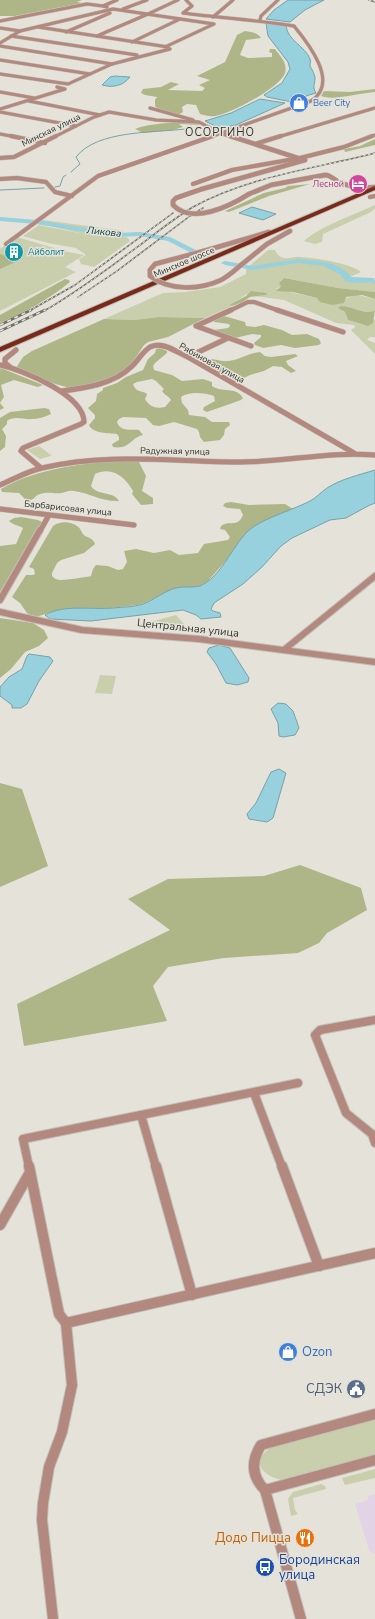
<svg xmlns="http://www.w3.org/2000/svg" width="375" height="1619" viewBox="0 0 375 1619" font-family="'Nunito Sans',sans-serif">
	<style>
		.education { fill: #e2d3e6 }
		.green { fill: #c9cead }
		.forest { fill: #aeb688; fill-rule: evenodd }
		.water { fill: #96d1dd; stroke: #78a1a8 }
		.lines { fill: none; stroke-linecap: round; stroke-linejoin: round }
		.stream { stroke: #78a1a8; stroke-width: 1 }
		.river { fill: #96d1dd; fill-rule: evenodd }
		.minor-far5-casing { stroke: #c1c0b7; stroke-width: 4 }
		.minor-far4-casing { stroke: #c1c0b7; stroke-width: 5 }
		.minor-far3-casing { stroke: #c1c0b7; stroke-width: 6 }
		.minor-far2-casing { stroke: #c1c0b7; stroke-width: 8 }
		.minor-far1-casing { stroke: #c1c0b7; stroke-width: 10 }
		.minor-casing { stroke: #c1c0b7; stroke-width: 12 }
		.tertiary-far1-casing { stroke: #c1c0b7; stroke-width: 4.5 }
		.tertiary-casing { stroke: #c1c0b7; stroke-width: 5.5 }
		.trunk-casing { stroke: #c1c0b7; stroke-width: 2 }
		.minor-far5 { stroke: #b3887f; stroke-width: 3 }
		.minor-far4 { stroke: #b3887f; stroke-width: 4 }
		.minor-far3 { stroke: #b3887f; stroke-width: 5 }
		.minor-far2 { stroke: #b3887f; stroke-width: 6 }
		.minor-far1 { stroke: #b3887f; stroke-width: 8 }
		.minor { stroke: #b3887f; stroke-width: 10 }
		.tertiary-far1 { stroke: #b3887f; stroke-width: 3.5 }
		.tertiary { stroke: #b3887f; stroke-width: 4.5 }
		.trunk { fill: #7a2a1b; fill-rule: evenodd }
		.rail-far1-casing { stroke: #71716a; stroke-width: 1.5 }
		.rail-casing { stroke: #71716a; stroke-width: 2.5 }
		.rail-far1 { stroke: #e5e3d9; stroke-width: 1; stroke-dasharray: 2.5; stroke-linecap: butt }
		.rail { stroke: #e5e3d9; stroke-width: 1.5; stroke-dasharray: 4; stroke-linecap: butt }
		.tertiary-bridge-casing { stroke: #c1c0b7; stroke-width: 5.5; stroke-linecap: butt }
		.tertiary-bridge { stroke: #b3887f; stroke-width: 4.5 }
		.labels { text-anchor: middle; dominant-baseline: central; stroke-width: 3; stroke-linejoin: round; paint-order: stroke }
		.far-shop-label { font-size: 9px; fill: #366cbe; stroke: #e5e3d9; text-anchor: start }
		.far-street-label { font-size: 9px; fill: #32322e; stroke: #e5e3d9 }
		.far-hotel-label { font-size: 9px; fill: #b23c85; stroke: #e5e3d9; text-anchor: end }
		.far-culture-label { font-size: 9px; fill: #0d838f; stroke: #e5e3d9; text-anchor: start }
		.far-water-label { font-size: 10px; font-style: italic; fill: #003841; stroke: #e5e3d9 }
		.far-quarter-label { font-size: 11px; letter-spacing: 1px; fill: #32322e; stroke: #e5e3d9 }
		.street-label { font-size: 11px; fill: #32322e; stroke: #e5e3d9 }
		.near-shop-label { font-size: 13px; fill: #366cbe; stroke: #e5e3d9; text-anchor: start }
		.near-service-label { font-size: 13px; fill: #4e5e75; stroke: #e5e3d9; text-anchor: end }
		.near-food-label { font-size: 13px; fill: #c56008; stroke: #e5e3d9; text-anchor: end }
		.near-transit-label { font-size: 13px; fill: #164399; stroke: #e5e3d9; text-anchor: start }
	</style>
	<rect width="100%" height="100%" fill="#e5e3d9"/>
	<path class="education" d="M375,1494V1553H373L369,1550L355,1504L368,1500V1496Z"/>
	<g class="green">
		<path d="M375,205V208L371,212L323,234L322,242L315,244L304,241C322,225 352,216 375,205Z"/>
		<path d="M43,220L118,230L123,231L121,235L115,237H127L130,241L94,267L81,264L79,259L86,255L76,248L48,243L23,236L39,225L88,235L37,223Z"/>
		<path d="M17,237L68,252L84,255L65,267L76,272L0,311V249Z"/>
		<path d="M268,250H275C277,255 280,257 284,258C290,259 295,256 300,257C315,258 350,263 361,272L350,277L352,278L375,280V292L338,288L284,278L281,281V286L276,289L317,298H346L357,295L375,299V310L372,313L341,306L342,311L345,312L348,320L364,325L375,319V337H370L367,340L375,343V354L351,330L355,327L354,325L336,323L284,300L254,296H262C253,285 241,299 231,304L229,305L232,306L205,318L159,317L135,320L104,319L163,293L186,292L220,287L246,274V269Z"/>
		<path d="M39,446L51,455V456L40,459L27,450Z"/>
		<path d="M176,615L191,632L139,625Z"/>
		<path d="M100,675L116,676L112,694L95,693Z"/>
		<path d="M375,1420V1456L281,1480C259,1475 250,1458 274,1446Z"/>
		<path d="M375,1469V1478L345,1485L342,1478Z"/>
		<path d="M321,1484L325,1486L326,1489L293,1498L295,1510L298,1514L291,1516L288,1499L293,1492Z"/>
	</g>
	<g class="forest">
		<path d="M0,0H82L77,2L83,3L15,16H0Z"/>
		<path d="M245,31C251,32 257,32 261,38L246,40L240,55L248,58L272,57V53L269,52L270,49H275C280,56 288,63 285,73C280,88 230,114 215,116C209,117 205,115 200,114L196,105L187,104L182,107L183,112L178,115L161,111L155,106V100L157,97L145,95L141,93L143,89L161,87L171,82L179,84L168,90L202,91L205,88L199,85L210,80L197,76L225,62L237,35Z"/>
		<path d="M375,89V92C360,93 334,101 321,96L324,91L350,92Z"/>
		<path d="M174,122L198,123L200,125L179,124L183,127L173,130L143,133L135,129C148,124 161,124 174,122Z"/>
		<path d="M375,139V145L345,152L344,149L360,146Z"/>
		<path d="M310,184L269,196L229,212L225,211L264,193L285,188L288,186Z"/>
		<path d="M0,254L20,260L0,269Z"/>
		<path d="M284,278L338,288L375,292V299L362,295L346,297L344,303L332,305L320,302L317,298L293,292L276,291L281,286L279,283Z"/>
		<path d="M65,279L69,280L70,282C49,299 24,313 0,323V315Z"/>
		<path d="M251,291L267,293L266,295L250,297L243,302L232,306L229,305L246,296Z"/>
		<path d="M341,306C351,306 368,316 375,310L373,323L368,326L348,320L345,312L338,308Z"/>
		<path d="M224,316L245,322L246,326L255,327L264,325L282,330L292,335L307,334L319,339L321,343L319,345L295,348L281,345L263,348L255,345L254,343L261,337V335L252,334L235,338L216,332L214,330L228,328L230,326L229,324L214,322V320Z"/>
		<path d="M159,317L205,318L168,337L148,342L144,345L130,366L118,375L95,384L70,388L52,383L16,368L23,357L32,351L104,319L135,320Z"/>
		<path d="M160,348L167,351V353L155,363L153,366L154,370L172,375L182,381L203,379L212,382V386C222,393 236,386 243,398L241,400L207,412L203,410L204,407L215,401L214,396C204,393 190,391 181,397L182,403L188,410L189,415L205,417L212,422H229L230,425L225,429L224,435L220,440L204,442L200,437L199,432L197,429L174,422L159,426L153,425L146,418L123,417L119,419L117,422C121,432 129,429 139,430L143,435C130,438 130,450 113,447L112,444L119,440V437L117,434C108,433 93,434 89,425L95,418V415L88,408L96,401L97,394L103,390V388L117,383L126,377L143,370L148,359L155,353L156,349ZM152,379L156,381L164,389L162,391C164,395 169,396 171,400L165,407C156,409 150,407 145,399L147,395L146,393C140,391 135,391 133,384L137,382Z"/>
		<path d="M260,352L265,356L271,357L295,354L298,356L286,361L288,365L296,371L291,373L282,367L273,366L264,371L250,375L244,378L233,379L210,367L201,359C211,357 219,362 229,361C240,360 249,353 260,352Z"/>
		<path d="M1,368L43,385L38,387L14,380L1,385L4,397L0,403L4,408L0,410V369Z"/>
		<path d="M44,408L49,409L51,414C45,417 38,419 32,419C24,420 14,415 7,421V424L2,429L6,436L5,447L0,451V418L10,412Z"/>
		<path d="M96,462H139L146,476L142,491L153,498V504L141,505L132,494L133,491C125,477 112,466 95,474L91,486C97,496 114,491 119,501C103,502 89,493 74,491C69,490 66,492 62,493C54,494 48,491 40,494C34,496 35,500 27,501L19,493L2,492L1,489C30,472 64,467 96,462Z"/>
		<path d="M231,502L249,505L285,504L293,509L248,531L231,555L207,582L198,587L176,588L144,603L137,605L111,608H85L68,609L51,612L39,616H32L27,613L20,603L12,597L26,575H33L35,574L34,569L29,567L53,526C60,521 70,521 77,526C81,528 81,533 85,536C90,538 93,539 95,544L84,553L61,560L57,563L52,573V576C55,579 57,580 61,580C65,580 88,577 91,576L93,569L96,565L108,566L118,570L123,569L127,562L124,551L136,549L154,553L170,550L179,555L198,553L204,544L228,540L230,537L225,530L220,529L221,526C230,519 237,529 243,515L240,509L227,508L223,506L225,503Z"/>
		<path d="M21,517L38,520L42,522L0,592V546L16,544L23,528C18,525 13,525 9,521L14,518Z"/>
		<path d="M0,618L33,623L44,630L48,638L39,646L25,652L11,669L0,678Z"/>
		<path d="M0,783L22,789L48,866L0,887Z"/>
		<path d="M300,865L361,888L367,910L327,933L319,943L298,953L224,958L168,967L153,986L167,1021L24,1046L17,1004L170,930L128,899L168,879L264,876Z"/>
	</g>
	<g class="water">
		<path d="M288,0H324L305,10L290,22L266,19L274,10Z"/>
		<path d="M266,23L286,26C288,41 305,46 310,59C311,62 310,63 310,66C312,70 314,72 315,78C315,84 312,87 316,93L306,96L304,99L292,102L267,97L264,95L282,83L290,69L288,62L268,36Z"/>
		<path d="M115,76L130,77C123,86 113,88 102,85L110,77Z"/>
		<path d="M260,99L285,103L236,125L219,128L205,121L231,113Z"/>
		<path d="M252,207L276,214L263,220L239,213Z"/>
		<path d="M375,470V503L368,506L346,518L330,520L292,538L281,546L262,567L243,584L214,603L211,609L213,611L220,613L221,617L201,619L196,615L183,610L91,621L50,619L45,615C64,604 91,610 113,608C123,607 134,607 143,604C154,600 164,591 176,588C183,586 193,588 200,586C221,577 232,547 247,532C260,519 293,510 310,501C316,498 321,492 327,488C341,479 359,475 375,470Z"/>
		<path d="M219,645L230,648L249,678L248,682L237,685L226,683L216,664L207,652L209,648Z"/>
		<path d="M29,654L50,657L53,661L39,681L27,704L21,708H12V705L0,696V687L9,677L22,669L27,656Z"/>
		<path d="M278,703L286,704L293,711L299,728L295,735L283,737L279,736L278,723L271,709Z"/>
		<path d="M279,769L286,773L273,818L267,822L249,819L247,814L256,803L271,772Z"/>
	</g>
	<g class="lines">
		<g class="stream">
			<path d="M71,172L80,164L76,157C97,130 153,133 185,129"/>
			<path d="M55,187L60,186L63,177L66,175"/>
			<path d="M0,190L44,188"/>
		</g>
		<g class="river">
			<path d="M0,217L37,220L116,233L140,232L170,237L212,258L211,260H205L168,241L140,236L116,237L36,224L0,221Z"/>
			<path d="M298,259C316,261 340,261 351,277L374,278L375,284L370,282L354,283L345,281L341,275L324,266L298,263L253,270L225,265L221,263L225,261L253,266Z"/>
		</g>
		<defs>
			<g id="minor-far5">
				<path d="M186,0L192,6L183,13C220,18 257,20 294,26C308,43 340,83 311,101L210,137"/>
				<path d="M107,7L103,6L117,0"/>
				<path d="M123,9L147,0"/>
				<path d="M148,14L178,0"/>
				<path d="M213,17L233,0"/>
				<path d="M260,20L261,16L278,0"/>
				<path d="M0,21L87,4L103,6"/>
				<path d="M38,27L168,47"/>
				<path d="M0,28L20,31"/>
				<path d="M66,32L110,13"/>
				<path d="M11,36L137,55"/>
				<path d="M97,36L148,14"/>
				<path d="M132,42L180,19"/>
				<path d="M0,43L20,31L113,9L214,24L165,47"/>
				<path d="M0,46L112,64"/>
				<path d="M0,60L90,74"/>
				<path d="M0,74L68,84L112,64L170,49"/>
				<path d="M0,92L34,98"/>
				<path d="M29,101L100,115"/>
				<path d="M150,108L193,120"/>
				<path d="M0,109L65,89L57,87"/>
				<path d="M0,112L76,126"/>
				<path d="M0,134L16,137"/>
				<path d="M54,137L94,117L109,112L156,120L199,122L220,133"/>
				<path d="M278,137L375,108"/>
				<path d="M370,137L375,135"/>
			</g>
			<g id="minor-far4">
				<path d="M11,136L45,143"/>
				<path d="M255,144L281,136"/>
				<path d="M0,158L14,157L56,136"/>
				<path d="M0,179L17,178L46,182L55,192L72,196"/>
				<path d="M193,184L232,170L300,158L344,147L372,136"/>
				<path d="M370,197L375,196"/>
				<path d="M6,244L98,176L213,136"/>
				<path d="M229,311L248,302H254L280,311"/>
			</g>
			<g id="minor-far3">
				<path d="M231,310L196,326L251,346"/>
				<path d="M277,310L343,332"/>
				<path d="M188,357L228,338"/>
				<path d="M0,365C23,370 84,395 84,422L81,424L23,448L21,451L41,468"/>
				<path d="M10,367L5,363V359L16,350"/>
				<path d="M62,391C85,388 114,384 131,367C138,361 142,352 150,347C163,341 176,352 188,357L354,453"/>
				<path d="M0,485C14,479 28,471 42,468C108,452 175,462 242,462C286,462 330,451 375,455"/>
				<path d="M0,509L134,525"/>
				<path d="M40,531L49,515"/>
			</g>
			<g id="minor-far2">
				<path d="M0,600L40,530"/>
				<path d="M0,612L82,630L199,639L375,662"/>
				<path d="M285,649L375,576"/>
			</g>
			<g id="minor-far1">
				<path d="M375,1020L320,1030L315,1035L346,1113L372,1134L375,1143"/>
				<path d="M254,1093L282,1167"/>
				<path d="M141,1115L156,1167"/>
				<path d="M29,1167L23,1139L298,1083"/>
			</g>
			<g id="minor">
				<path d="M29,1166L59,1314L66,1323L72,1385L62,1432L49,1467L43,1503L42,1520L53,1619"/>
				<path d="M156,1166L192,1295"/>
				<path d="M282,1166L319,1266"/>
				<path d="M0,1225L29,1174"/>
				<path d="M66,1323L375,1253"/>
				<path d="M265,1490L375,1460"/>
				<path d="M301,1619L265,1490C251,1476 251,1461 261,1445L375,1414"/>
			</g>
			<path id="tertiary-far1" d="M220,133L233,137"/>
			<g id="tertiary">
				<path d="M230,136L304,160"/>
				<path d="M202,189L305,160"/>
				<path d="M249,194L271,185L325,175C331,175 334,180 339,182C350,187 363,189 375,187"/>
				<path d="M204,251L269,232"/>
				<path d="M241,265L267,244L290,231"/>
			</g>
			<path id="trunk" d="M375,186V190L0,352V347Z"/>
		</defs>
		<use href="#minor-far5" class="minor-far5-casing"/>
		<use href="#minor-far4" class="minor-far4-casing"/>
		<use href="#minor-far3" class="minor-far3-casing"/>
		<use href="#minor-far2" class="minor-far2-casing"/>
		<use href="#minor-far1" class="minor-far1-casing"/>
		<use href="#minor" class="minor-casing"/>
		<use href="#tertiary-far1" class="tertiary-far1-casing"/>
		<use href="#tertiary" class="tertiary-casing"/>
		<use href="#trunk" class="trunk-casing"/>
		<use href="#minor-far5" class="minor-far5"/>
		<use href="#minor-far4" class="minor-far4"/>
		<use href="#minor-far3" class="minor-far3"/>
		<use href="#minor-far2" class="minor-far2"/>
		<use href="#minor-far1" class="minor-far1"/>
		<use href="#minor" class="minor"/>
		<use href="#tertiary-far1" class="tertiary-far1"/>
		<use href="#tertiary" class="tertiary"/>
		<use href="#trunk" class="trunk"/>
		<defs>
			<g id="rail-far1">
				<path d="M369,0L375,2"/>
				<path d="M78,297L117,271L190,216L203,208"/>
				<path d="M29,311L75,285L173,213"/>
				<path d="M44,311C76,293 106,270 136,248C155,234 173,219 193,207C249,176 314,169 375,153"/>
			</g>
			<g id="rail">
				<path d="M0,325L31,310"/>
				<path d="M0,331L45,310"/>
			</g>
		</defs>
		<use href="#rail-far1" class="rail-far1-casing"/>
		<use href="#rail" class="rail-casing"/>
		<use href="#rail-far1" class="rail-far1"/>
		<use href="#rail" class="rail"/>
		<defs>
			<g id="tertiary-bridge">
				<path d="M202,189L176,198L173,201V205C192,225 230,206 249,194"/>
				<path d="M204,251L155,264L150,270V276C169,291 200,290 221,280C229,276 235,270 241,265"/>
			</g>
		</defs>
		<use href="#tertiary-bridge" class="tertiary-bridge-casing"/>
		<use href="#tertiary-bridge" class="tertiary-bridge"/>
	</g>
	<defs>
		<symbol id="shop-disc" viewBox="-11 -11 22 22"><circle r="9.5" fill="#3f7fe0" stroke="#e5e3d9"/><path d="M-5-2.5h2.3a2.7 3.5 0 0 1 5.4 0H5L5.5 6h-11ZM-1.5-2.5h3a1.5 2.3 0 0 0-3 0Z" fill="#fff"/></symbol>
		<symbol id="hotel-disc" viewBox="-11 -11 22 22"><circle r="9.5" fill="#d1479c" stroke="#e5e3d9"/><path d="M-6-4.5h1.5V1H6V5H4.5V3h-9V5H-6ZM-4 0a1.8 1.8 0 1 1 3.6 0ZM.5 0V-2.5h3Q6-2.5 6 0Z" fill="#fff"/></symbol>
		<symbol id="building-disc" viewBox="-11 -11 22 22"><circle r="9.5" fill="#0f9aa8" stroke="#e5e3d9"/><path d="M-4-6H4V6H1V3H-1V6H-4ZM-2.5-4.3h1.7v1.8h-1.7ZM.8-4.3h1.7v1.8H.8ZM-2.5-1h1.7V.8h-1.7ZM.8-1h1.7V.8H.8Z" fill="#fff"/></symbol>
		<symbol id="civic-disc" viewBox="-11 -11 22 22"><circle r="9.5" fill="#5c6f8a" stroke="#e5e3d9"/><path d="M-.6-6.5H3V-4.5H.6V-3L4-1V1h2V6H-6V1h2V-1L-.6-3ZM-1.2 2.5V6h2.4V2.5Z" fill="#fff"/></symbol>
		<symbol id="restaurant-disc" viewBox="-11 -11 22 22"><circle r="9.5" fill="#e8710a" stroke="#e5e3d9"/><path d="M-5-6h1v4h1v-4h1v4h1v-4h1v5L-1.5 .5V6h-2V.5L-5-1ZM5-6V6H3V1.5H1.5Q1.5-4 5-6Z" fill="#fff"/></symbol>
		<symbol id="bus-disc" viewBox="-11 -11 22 22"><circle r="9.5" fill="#1a4fb4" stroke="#e5e3d9"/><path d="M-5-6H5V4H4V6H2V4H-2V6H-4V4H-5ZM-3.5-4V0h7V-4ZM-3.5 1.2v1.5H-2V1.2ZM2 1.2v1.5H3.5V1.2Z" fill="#fff"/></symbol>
	</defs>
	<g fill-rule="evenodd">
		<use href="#shop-disc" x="288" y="92" width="22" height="22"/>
		<use href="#hotel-disc" x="347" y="173" width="22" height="22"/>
		<use href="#building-disc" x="3" y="241" width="22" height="22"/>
		<use href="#shop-disc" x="277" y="1341" width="22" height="22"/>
		<use href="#civic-disc" x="345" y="1378" width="22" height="22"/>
		<use href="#restaurant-disc" x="294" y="1527" width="22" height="22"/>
		<use href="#bus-disc" x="254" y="1556" width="22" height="22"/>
	</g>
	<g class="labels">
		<g class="far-shop-label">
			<text x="313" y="103">Beer City</text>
		</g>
		<g class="far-street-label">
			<text transform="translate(51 130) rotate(-26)">Минская улица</text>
			<text transform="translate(184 262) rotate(-23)">Минское шоссе</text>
			<text transform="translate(212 363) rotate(29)">Рябиновая улица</text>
			<text transform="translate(175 451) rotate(1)">Радужная улица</text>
			<text transform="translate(68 508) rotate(6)">Барбарисовая улица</text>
		</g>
		<g class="far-hotel-label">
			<text x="344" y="184">Лесной</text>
		</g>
		<g class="far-culture-label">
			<text x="28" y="252">Айболит</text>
		</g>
		<g class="far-water-label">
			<text transform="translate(104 232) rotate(6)">Ликова</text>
		</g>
		<g class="far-quarter-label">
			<text x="220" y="132">ОСОРГИНО</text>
		</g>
		<g class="street-label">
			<text transform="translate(188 628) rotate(6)">Центральная улица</text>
		</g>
		<g class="near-shop-label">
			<text x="302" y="1352">Ozon</text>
		</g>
		<g class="near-service-label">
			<text x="342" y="1389">СДЭК</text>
		</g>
		<g class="near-food-label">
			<text x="291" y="1538">Додо Пицца</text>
		</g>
		<g class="near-transit-label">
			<text x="279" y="1560">Бородинская<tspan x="279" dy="15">улица</tspan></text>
		</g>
	</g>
</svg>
